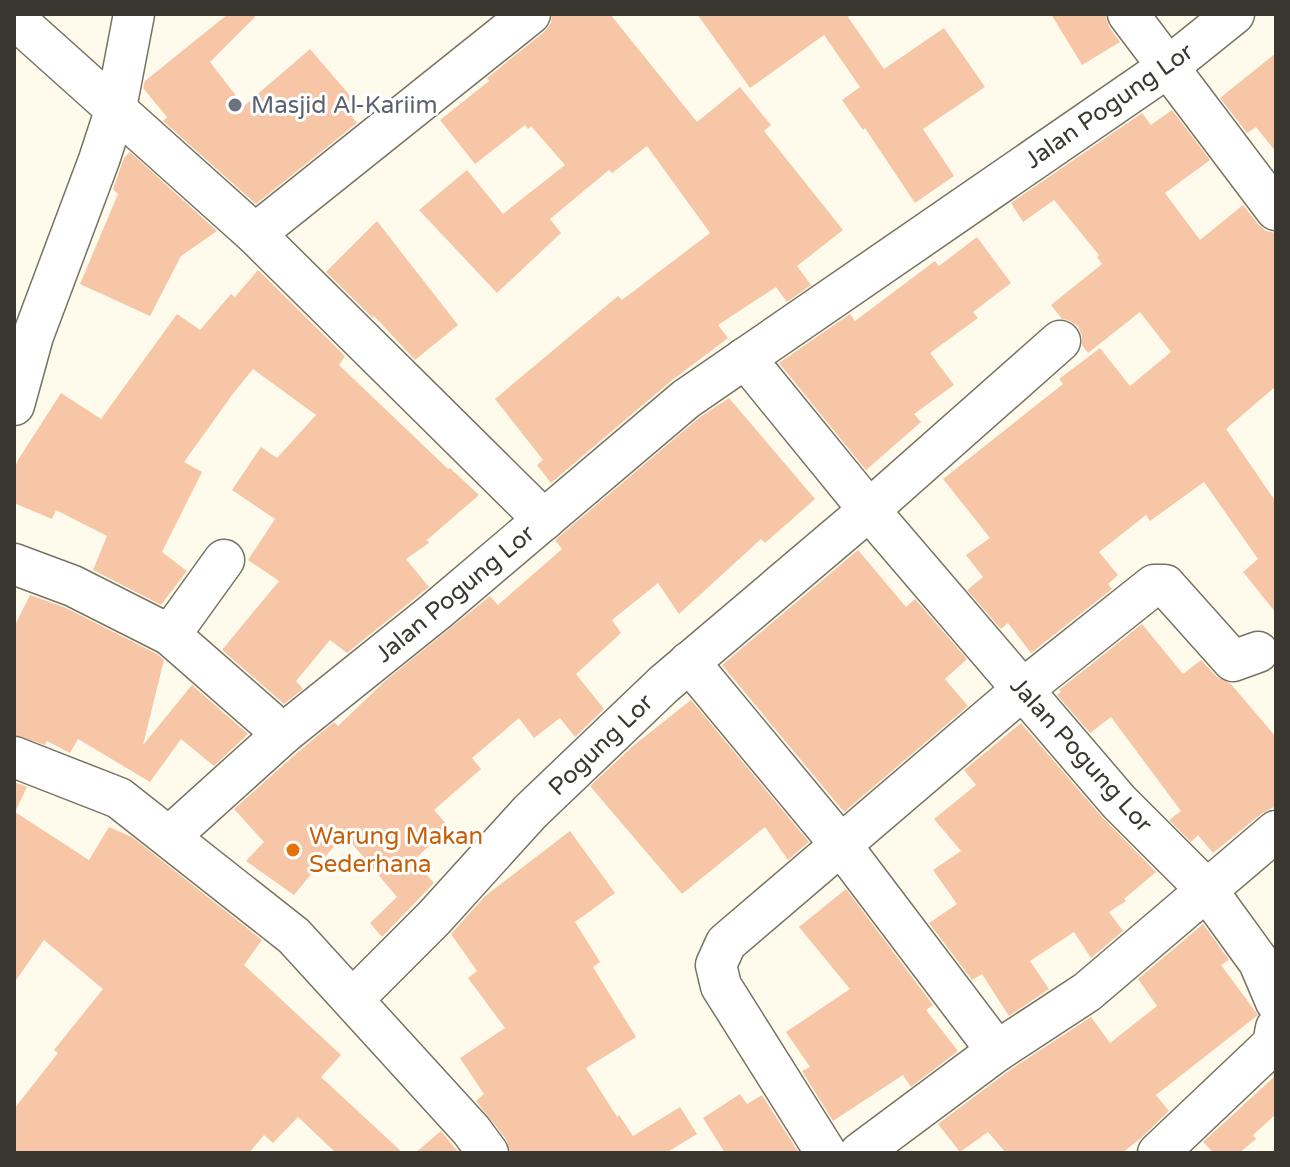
<svg xmlns="http://www.w3.org/2000/svg" width="1290" height="1167" viewBox="0 0 1290 1167" font-family="'Varela Round',sans-serif">
	<style>
		.building { fill: #f6c6a6 }
		.lines { fill: none; stroke-linecap: round; stroke-linejoin: round }
		.street-casing { stroke: #777362; stroke-width: 43 }
		.street { stroke: #fff; stroke-width: 40 }
		.worship-dot { fill: #6b7280; stroke: #fff; stroke-width: 3 }
		.food-dot { fill: #e8710a; stroke: #fff; stroke-width: 3 }
		.labels { text-anchor: middle; dominant-baseline: central; stroke-width: 6; stroke-linejoin: round; paint-order: stroke }
		.worship-label { font-size: 24px; fill: #5b616d; stroke: #fff; text-anchor: start }
		.street-label { font-size: 24px; fill: #393730; stroke: #fff }
		.food-label { font-size: 24px; fill: #c56008; stroke: #fff; text-anchor: start }
	</style>
	<rect width="100%" height="100%" fill="#fffbec"/>
	<g class="building">
		<path d="M228,14H253L255,17L210,62L244,106L310,49L359,106L350,114L357,123L256,204L163,121L167,117L143,88L145,81Z"/>
		<path d="M552,14H610L697,122L740,87L771,125L764,131L843,230L797,266L811,285L787,302L776,287L718,325L728,338L671,381L551,483L537,465L543,460L495,399L618,296L622,300L710,233L647,146L612,173L609,170L550,219L561,233L497,293L419,210L467,170L503,214L565,165L531,126L528,129L525,125L475,164L440,120L489,81L487,78L544,32L551,23Z"/>
		<path d="M697,14H852L848,17L884,69L944,28L985,87L923,129L954,176L915,203L865,128L863,130L842,100L860,87L824,35L750,88Z"/>
		<path d="M1051,14H1105L1109,27L1120,42L1082,65Z"/>
		<path d="M1276,53V152L1256,127L1247,133L1220,98Z"/>
		<path d="M1172,110L1210,160L1165,193L1200,240L1243,205L1258,224L1266,231L1276,233V386L1226,429L1276,502V613L1243,572L1258,559L1204,482L1150,521L1146,515L1099,552L1118,575L1108,584L1112,589L1031,653L1008,623L1001,629L967,590L983,577L966,555L990,538L943,479L1063,384L1059,379L1100,348L1130,386L1171,352L1140,312L1088,353L1082,345V336L1078,326L1068,320L1062,319L1051,305L1102,264L1097,257L1099,255L1054,200L1023,222L1011,203L1142,113L1151,125Z"/>
		<path d="M130,152L217,231L181,256L150,316L80,284L118,194L113,189L124,158Z"/>
		<path d="M377,221L458,325L415,360L374,316L373,318L326,272Z"/>
		<path d="M977,237L1011,283L973,312L978,318L930,353L954,385L914,414L921,422L866,470L779,363L850,314L855,321L935,261L939,266Z"/>
		<path d="M258,270L345,356L339,365L448,469L450,468L479,495L427,540L429,543L406,559L429,587L347,653L330,640L296,681L303,689L284,704L222,650L279,581L248,560L275,519L232,490L261,447L277,458L316,415L253,369L232,395L184,462L202,472L162,552L187,571L161,605L93,570L107,536L56,510L52,519L14,503V469L18,460L61,393L101,419L177,314L200,330L231,294L235,297Z"/>
		<path d="M729,398L815,499L765,543L761,539L679,614L658,583L612,620L621,633L576,674L604,709L575,737L560,718L534,738L519,718L472,758L481,769L434,810L449,827L414,860L434,883L382,937L370,923L397,897L344,834L294,895L246,861L264,842L234,809L298,752L334,722L338,726L385,681L490,596L498,605L562,549L555,540L700,417Z"/>
		<path d="M858,550L906,607L915,599L967,659L945,679L968,706L844,812L722,665Z"/>
		<path d="M30,595L64,607L157,654L164,660L143,745L192,685L248,734L214,766L181,739L150,782L78,739L70,753L47,741L45,745L14,735V627Z"/>
		<path d="M1142,624L1183,674L1201,660L1217,677L1230,683L1276,737V806L1261,814L1213,853L1198,835L1191,842L1169,820L1181,811L1111,717L1090,733L1057,695L1061,692L1059,690Z"/>
		<path d="M691,700L809,842L788,860L765,827L682,894L590,786L633,746Z"/>
		<path d="M1021,723L1102,817L1156,872L1124,899L1126,901L1109,912L1123,931L1091,958L1074,932L1030,961L1049,989L1009,1016L982,974L972,980L929,923L957,904L933,870L961,851L934,819L976,785L964,770Z"/>
		<path d="M14,782L27,787L15,812L89,860L109,827L132,837L262,940L244,965L341,1055L321,1077L403,1153H336L298,1117L273,1143L264,1135L249,1153H14V1109L58,1053L54,1050L103,989L44,940L14,983Z"/>
		<path d="M570,831L615,893L575,922L600,962L593,967L636,1037L586,1068L617,1117L619,1115L633,1136L680,1107L697,1134L666,1153H511L506,1139L476,1101L484,1094L460,1058L505,1028L468,978L477,971L451,934L485,896Z"/>
		<path d="M846,889L933,1005L926,1010L958,1051L911,1087L903,1075L833,1121L802,1071L810,1067L786,1032L850,989L799,927Z"/>
		<path d="M1203,924L1229,960L1221,965L1258,1015L1156,1095L1169,1111L1141,1138L1122,1153H1006L988,1132L960,1152L938,1124L1010,1070L1091,1017L1110,1043L1157,1006L1138,979Z"/>
		<path d="M1276,1075V1114L1253,1135L1256,1139L1239,1153H1214L1203,1142Z"/>
		<path d="M740,1094L747,1104L762,1095L799,1153H725L703,1118Z"/>
		<path d="M441,1131L459,1153H415Z"/>
	</g>
	<g class="lines">
		<defs>
			<g id="street">
				<path d="M1128,14L1276,210"/>
				<path d="M14,18L255,234L544,520"/>
				<path d="M255,234L530,14"/>
				<path d="M745,358L869,510L1119,802L1206,889L1259,962L1276,1002"/>
				<path d="M14,405L33,336L99,160L116,108L134,14"/>
				<path d="M14,564L73,586L170,635L283,734"/>
				<path d="M170,635L224,560"/>
				<path d="M689,662L841,845L997,1051"/>
				<path d="M14,757L119,798L294,936L471,1130L488,1153"/>
				<path d="M170,836L283,734L435,612L686,399L1168,67L1234,14"/>
				<path d="M353,999L434,918L530,812L664,684L869,510L1060,341"/>
				<path d="M826,1153L721,986L716,965L726,943L1022,690L1154,585H1165L1233,661L1258,652"/>
				<path d="M860,1153L997,1051L1087,992L1276,831"/>
				<path d="M1158,1153L1273,1044L1276,1028"/>
			</g>
		</defs>
		<use href="#street" class="street-casing"/>
		<use href="#street" class="street"/>
	</g>
	<circle class="worship-dot" cx="235" cy="105" r="8"/>
	<circle class="food-dot" cx="293" cy="850" r="8"/>
	<g class="labels">
		<g class="worship-label">
			<text x="251" y="105">Masjid Al-Kariim</text>
		</g>
		<g class="street-label">
			<text transform="translate(1109 106) rotate(-35)">Jalan Pogung Lor</text>
			<text transform="translate(455 594) rotate(-40)">Jalan Pogung Lor</text>
			<text transform="translate(601 745) rotate(-44)">Pogung Lor</text>
			<text transform="translate(1081 755) rotate(48)">Jalan Pogung Lor</text>
		</g>
		<g class="food-label">
			<text x="309" y="836">Warung Makan<tspan x="309" dy="28">Sederhana</tspan></text>
		</g>
	</g>
	<rect width="1290" height="1167" fill="none" stroke="#393730" stroke-width="32"/>
</svg>
